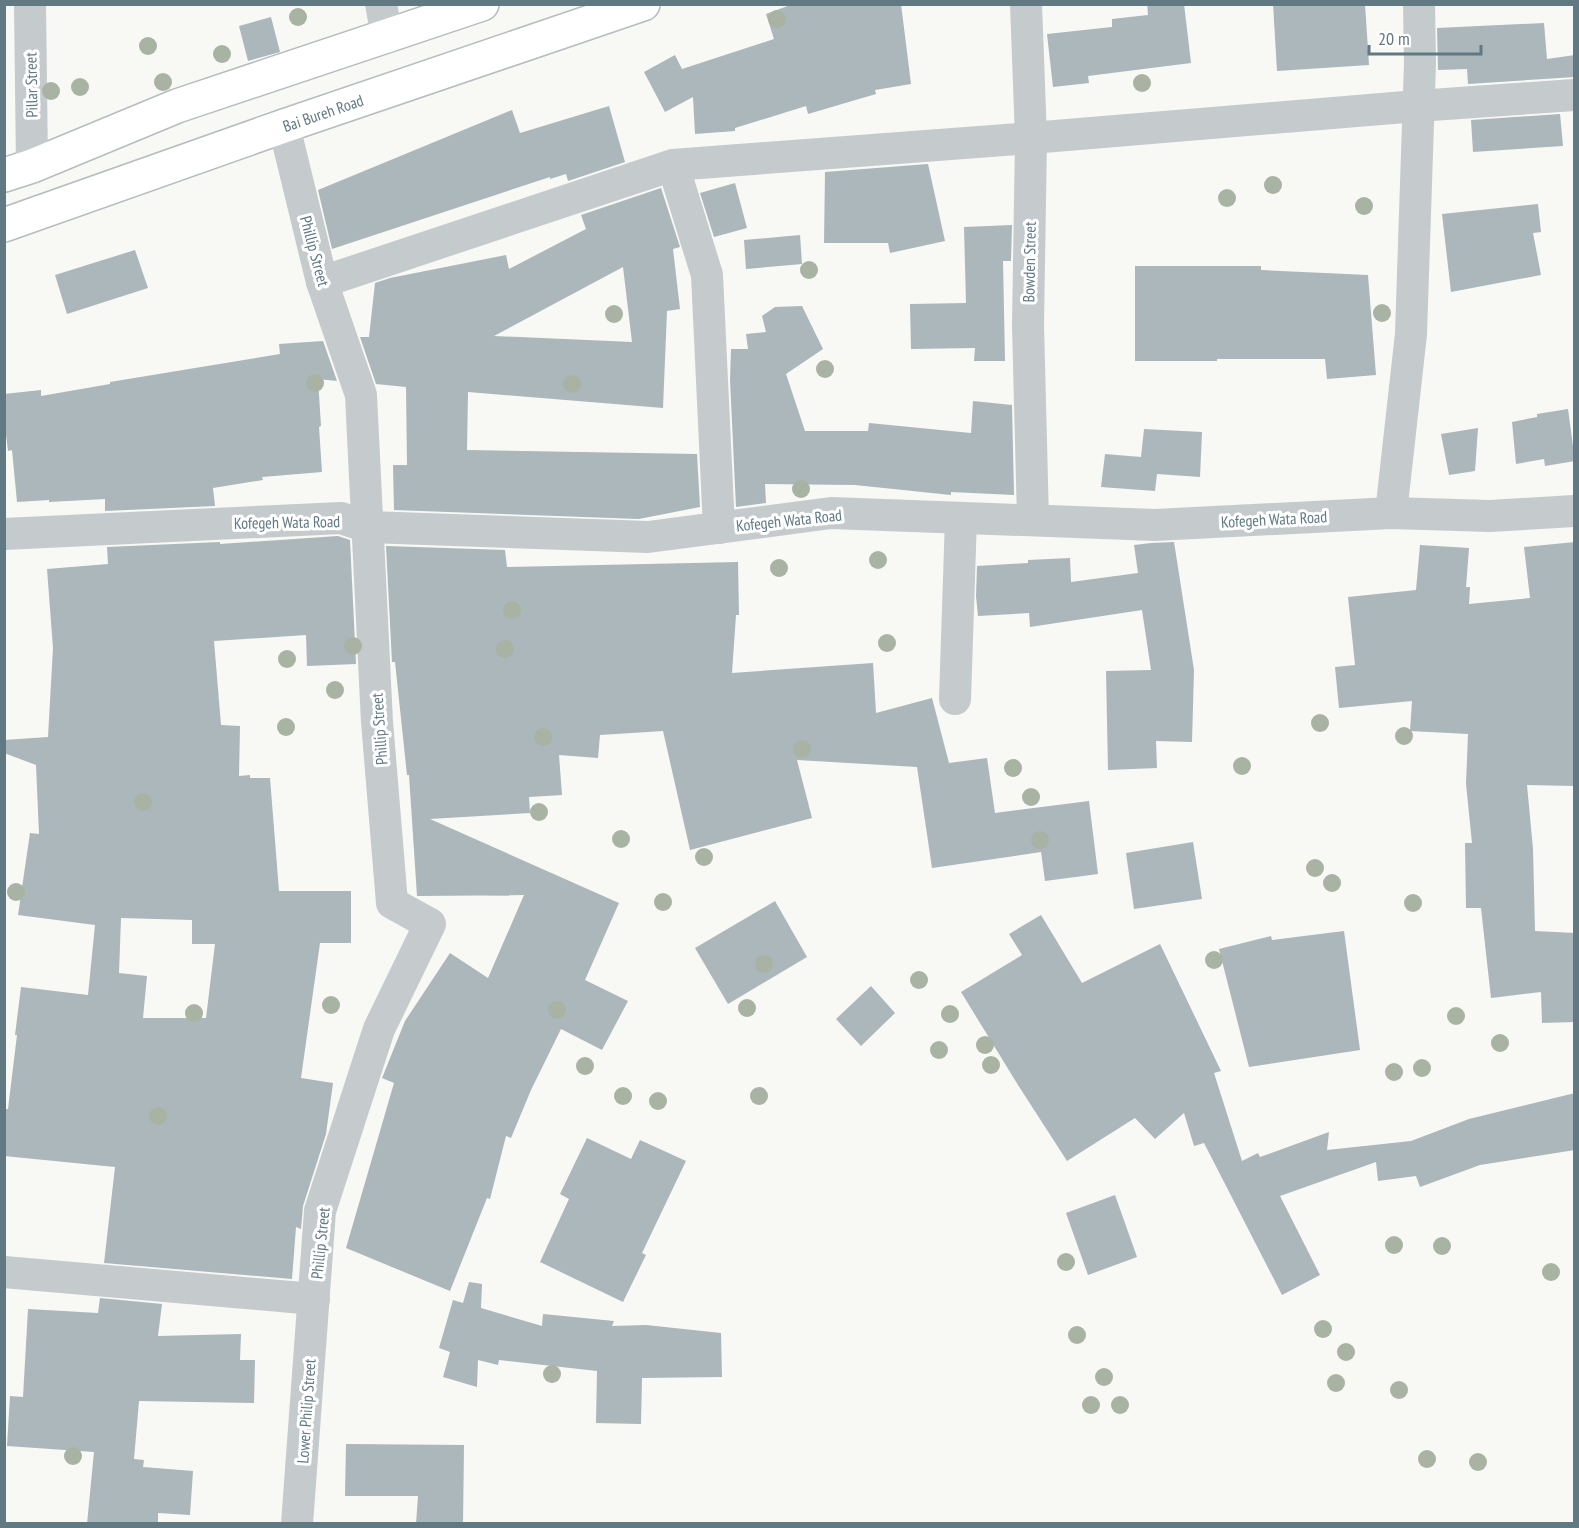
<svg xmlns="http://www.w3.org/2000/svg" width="1579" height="1528" viewBox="0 0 1579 1528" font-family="'PT Sans Narrow',sans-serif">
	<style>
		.building { fill: #abb7ba; fill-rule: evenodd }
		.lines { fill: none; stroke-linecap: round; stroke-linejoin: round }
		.trunk-casing { stroke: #b7bcbe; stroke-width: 36 }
		.minor { stroke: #c5cacd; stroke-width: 32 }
		.trunk { stroke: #fff; stroke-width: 33 }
		.tree { fill: #a9b3a3 }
		.labels { text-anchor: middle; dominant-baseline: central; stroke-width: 6; stroke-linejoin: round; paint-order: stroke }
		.street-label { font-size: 16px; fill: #607982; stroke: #fff }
	</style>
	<rect width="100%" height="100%" fill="#f8f8f5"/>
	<g class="building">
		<path d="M793,4H901L911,84L875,90L876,94L808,114L806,106L735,128V131L695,134L693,97L665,112L644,72L675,55L682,69L774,39L766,14Z"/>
		<path d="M1147,4H1184L1191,63L1088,76L1089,83L1053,87L1047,34L1112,27V19L1148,15Z"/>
		<path d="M1273,4H1365L1369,65L1277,71Z"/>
		<path d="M271,17L280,52L248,61L239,26Z"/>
		<path d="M1544,23L1547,59L1575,55V77L1468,84L1467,69L1438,70L1437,28Z"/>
		<path d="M609,106L625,162L568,181L566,174L550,179V177L332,249L318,190L512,110L520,133Z"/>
		<path d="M1560,114L1563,146L1473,152L1471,120Z"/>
		<path d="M928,164L945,241L890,253L888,243H824L825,172Z"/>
		<path d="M735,183L747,228L714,237L700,193Z"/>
		<path d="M661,188L680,247L673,249L680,309L667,311L663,408L468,392L467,450L697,454L700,507L639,519L394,510L393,465H407L406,387L376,384L360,337H369L375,283L390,278L506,255L509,269L586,229L581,215ZM623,267L632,342L494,336Z"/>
		<path d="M1538,204L1541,232L1533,233L1541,275L1451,292L1442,214Z"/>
		<path d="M1012,225L1011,261H1003L1005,361H974L975,348L911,349L910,304L966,303L964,227Z"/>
		<path d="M800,235L802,264L746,269L744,240Z"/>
		<path d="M135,250L148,288L67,314L55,275Z"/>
		<path d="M1135,266H1261V270L1368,275L1376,375L1327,379L1325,359H1217V361H1135Z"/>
		<path d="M802,306L823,349L786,374L805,431H868L869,423L971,433L973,401L1012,405L1014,495L951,492V495L855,485L765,484L766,503L736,507L730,380L731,349H748L746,334L766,332L762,316L775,307Z"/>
		<path d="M323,341L337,381L318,379L321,426L319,427L322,472L262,477L263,480L213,488L215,506L105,511V499L49,502V500L17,502L12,450L8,451L4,418V394L41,390V396L110,384V382L280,354L279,344Z"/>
		<path d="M1568,409L1575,461L1545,466L1544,459L1516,464L1512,422L1537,417V414Z"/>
		<path d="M1478,428L1475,471L1449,475L1441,434Z"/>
		<path d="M1144,429L1202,432L1200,477L1157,474L1155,491L1101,487L1105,454L1141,457Z"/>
		<path d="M338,536L350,540L356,664L307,666L306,635L214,641L221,725L240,726L239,776L250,775V778H270L279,891H351V943H320L301,1078L333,1083L326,1134L303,1206L301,1229L296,1227L292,1279L104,1263L115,1167L4,1156V1109H8L17,1035H15L21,987L88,995L95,925L18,915L30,833L39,834L36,765L4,753V740L48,737L53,648L47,569L108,564L107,547L220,542V544ZM121,918L192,920V944H215L206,1018H143L147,976L119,973Z"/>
		<path d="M1174,542L1194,670L1192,742L1156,741L1157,768L1108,770L1106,671L1151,670L1142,610L1030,627L1029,613L978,616L976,596L977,566L1028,563V560L1070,558L1071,582L1138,573L1134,545L1151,543Z"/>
		<path d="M1575,542V786L1527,785L1533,849L1535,931L1575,933V1022L1542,1023L1541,992L1491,998L1481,908H1466L1465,843H1472L1466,784L1468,734L1410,731L1412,701L1339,708L1335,667L1355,665L1348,597L1416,590L1420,545L1469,548L1466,587H1470L1469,604L1530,598L1524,547Z"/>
		<path d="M386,546L505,550L507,567L738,562L739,615H736L732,673L873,663L876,713L932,698L949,763L987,758L995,813L1089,801L1098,874L1045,881L1041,852L932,868L917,767L797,760L812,818L690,850L663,731L600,735L598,758L559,755L562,795L529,797L530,813L430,819L619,903L585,980L628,1001L602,1050L561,1029L531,1090L511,1138L506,1136L490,1199L487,1198L450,1291L346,1248L394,1083L382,1078L405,1021L450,953L488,978L524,895L417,896L409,775H407L395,662H392Z"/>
		<path d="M1193,842L1202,899L1134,909L1126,853Z"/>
		<path d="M775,901L807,957L728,1004L695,948Z"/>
		<path d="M1041,915L1082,983L1160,944L1221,1071L1214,1073L1242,1161L1258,1153L1260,1157L1329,1132L1327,1150L1411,1141L1469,1119L1575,1093V1150L1480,1165L1420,1187L1416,1176L1378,1181L1376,1162L1280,1196L1320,1275L1282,1295L1204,1143L1194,1146L1184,1113L1155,1139L1135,1118L1067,1161L1018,1085L961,992L1022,955L1009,934Z"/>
		<path d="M1344,931L1360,1050L1249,1067L1219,949L1271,936L1272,940Z"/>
		<path d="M871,986L895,1013L861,1046L836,1019Z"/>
		<path d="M587,1138L631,1159L640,1140L686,1161L642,1253L646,1255L623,1302L540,1262L569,1199L560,1194Z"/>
		<path d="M1115,1195L1137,1257L1088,1275L1066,1213Z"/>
		<path d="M469,1282L482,1284L481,1308L542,1326L543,1314L614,1321L612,1326L646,1325L721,1333L722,1377L642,1378L641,1424L596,1423L597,1371L499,1360L498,1365L478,1360L477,1387L443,1377L450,1352L439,1348L453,1300L463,1303Z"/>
		<path d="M100,1298L162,1304L158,1336L241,1334L240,1360H255L254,1403L139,1401L134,1459L144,1460L143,1467L193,1471L190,1515L158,1513V1524H87L94,1452L7,1446L10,1396L23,1397L28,1309L98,1313Z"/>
		<path d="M346,1444L464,1445L463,1524H416L418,1496H345Z"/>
	</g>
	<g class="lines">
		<defs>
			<g id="trunk">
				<path d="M4,175L32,166L177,106L482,4"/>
				<path d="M4,225L284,126L643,4"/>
			</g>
		</defs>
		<use href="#trunk" class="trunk-casing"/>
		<g class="minor">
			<path d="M30,4L32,166"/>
			<path d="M381,4L387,37"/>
			<path d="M1026,4L1031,138L1028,325L1033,520"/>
			<path d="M284,126L322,282L361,395L377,722L392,903L430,924L379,1029L320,1211L297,1524"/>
			<path d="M673,165L707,275L719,528"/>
			<path d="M322,282L673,165L1031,138L1417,106L1574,95"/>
			<path d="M1391,513L1411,334L1420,63L1419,4"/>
			<path d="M4,534L341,518L368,527L648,537L831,513L1155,525L1391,513L1490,516L1574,511"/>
			<path d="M955,699L961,518"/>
			<path d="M4,1272L314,1299"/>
		</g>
		<use href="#trunk" class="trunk"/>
	</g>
	<g class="tree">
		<circle cx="298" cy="17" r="9"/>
		<circle cx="777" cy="19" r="9"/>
		<circle cx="148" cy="46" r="9"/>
		<circle cx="222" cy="54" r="9"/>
		<circle cx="163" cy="82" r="9"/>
		<circle cx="1142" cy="83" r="9"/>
		<circle cx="80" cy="87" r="9"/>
		<circle cx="51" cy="91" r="9"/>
		<circle cx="1273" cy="185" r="9"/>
		<circle cx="1227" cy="198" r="9"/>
		<circle cx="1364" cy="206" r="9"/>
		<circle cx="809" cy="270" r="9"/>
		<circle cx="1382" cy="313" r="9"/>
		<circle cx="614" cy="314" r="9"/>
		<circle cx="825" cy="369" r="9"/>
		<circle cx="315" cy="383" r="9"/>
		<circle cx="572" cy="384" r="9"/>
		<circle cx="801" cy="489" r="9"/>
		<circle cx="878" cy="560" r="9"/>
		<circle cx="779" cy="568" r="9"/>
		<circle cx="512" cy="610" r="9"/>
		<circle cx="887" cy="643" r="9"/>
		<circle cx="353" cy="646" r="9"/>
		<circle cx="505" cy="649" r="9"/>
		<circle cx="287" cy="659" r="9"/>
		<circle cx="335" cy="690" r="9"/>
		<circle cx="1320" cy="723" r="9"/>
		<circle cx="286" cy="727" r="9"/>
		<circle cx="1404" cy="736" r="9"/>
		<circle cx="543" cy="737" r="9"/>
		<circle cx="802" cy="749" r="9"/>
		<circle cx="1242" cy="766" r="9"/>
		<circle cx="1013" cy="768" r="9"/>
		<circle cx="1031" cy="797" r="9"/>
		<circle cx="143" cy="802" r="9"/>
		<circle cx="539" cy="812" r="9"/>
		<circle cx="621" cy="839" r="9"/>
		<circle cx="1040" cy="840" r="9"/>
		<circle cx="704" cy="857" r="9"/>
		<circle cx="1315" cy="868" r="9"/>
		<circle cx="1332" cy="883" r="9"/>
		<circle cx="16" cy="892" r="9"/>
		<circle cx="663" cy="902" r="9"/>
		<circle cx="1413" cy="903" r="9"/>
		<circle cx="1214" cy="960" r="9"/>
		<circle cx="764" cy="964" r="9"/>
		<circle cx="919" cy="980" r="9"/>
		<circle cx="331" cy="1005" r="9"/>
		<circle cx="747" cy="1008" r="9"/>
		<circle cx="557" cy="1010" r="9"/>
		<circle cx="194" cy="1013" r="9"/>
		<circle cx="950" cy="1014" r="9"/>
		<circle cx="1456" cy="1016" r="9"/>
		<circle cx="1500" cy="1043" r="9"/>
		<circle cx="985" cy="1045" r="9"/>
		<circle cx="939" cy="1050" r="9"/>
		<circle cx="991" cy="1065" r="9"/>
		<circle cx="585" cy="1066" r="9"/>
		<circle cx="1422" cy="1068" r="9"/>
		<circle cx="1394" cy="1072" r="9"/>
		<circle cx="623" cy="1096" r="9"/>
		<circle cx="759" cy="1096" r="9"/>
		<circle cx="658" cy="1101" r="9"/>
		<circle cx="158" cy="1116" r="9"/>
		<circle cx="1394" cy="1245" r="9"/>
		<circle cx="1442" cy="1246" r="9"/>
		<circle cx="1066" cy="1262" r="9"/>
		<circle cx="1551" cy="1272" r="9"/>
		<circle cx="1323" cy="1329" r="9"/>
		<circle cx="1077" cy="1335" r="9"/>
		<circle cx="1346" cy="1352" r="9"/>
		<circle cx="552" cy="1374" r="9"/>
		<circle cx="1104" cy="1377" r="9"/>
		<circle cx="1336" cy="1383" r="9"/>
		<circle cx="1399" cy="1390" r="9"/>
		<circle cx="1091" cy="1405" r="9"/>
		<circle cx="1120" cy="1405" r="9"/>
		<circle cx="73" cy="1456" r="9"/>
		<circle cx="1427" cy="1459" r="9"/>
		<circle cx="1478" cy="1462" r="9"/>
	</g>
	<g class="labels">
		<g class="street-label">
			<text transform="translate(31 85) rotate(-91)">Pillar Street</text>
			<text transform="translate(323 113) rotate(-19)">Bai Bureh Road</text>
			<text transform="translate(315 251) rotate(75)">Phillip Street</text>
			<text transform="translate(1029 262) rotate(-89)">Bowden Street</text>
			<text transform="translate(1274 519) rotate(-3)">Kofegeh Wata Road</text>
			<text transform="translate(789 520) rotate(-6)">Kofegeh Wata Road</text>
			<text transform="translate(287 522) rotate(-1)">Kofegeh Wata Road</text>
			<text transform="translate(379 729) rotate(-94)">Phillip Street</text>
			<text transform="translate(320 1243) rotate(-84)">Phillip Street</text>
			<text transform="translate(306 1411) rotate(-86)">Lower Philip Street</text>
		</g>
	</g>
	<rect width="1579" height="1528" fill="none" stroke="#607982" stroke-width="12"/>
	<path d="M1369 45v9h112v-9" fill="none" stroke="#607982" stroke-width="3"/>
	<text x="1378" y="45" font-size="18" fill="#607982" stroke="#ffffff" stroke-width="4.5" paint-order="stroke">20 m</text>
</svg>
